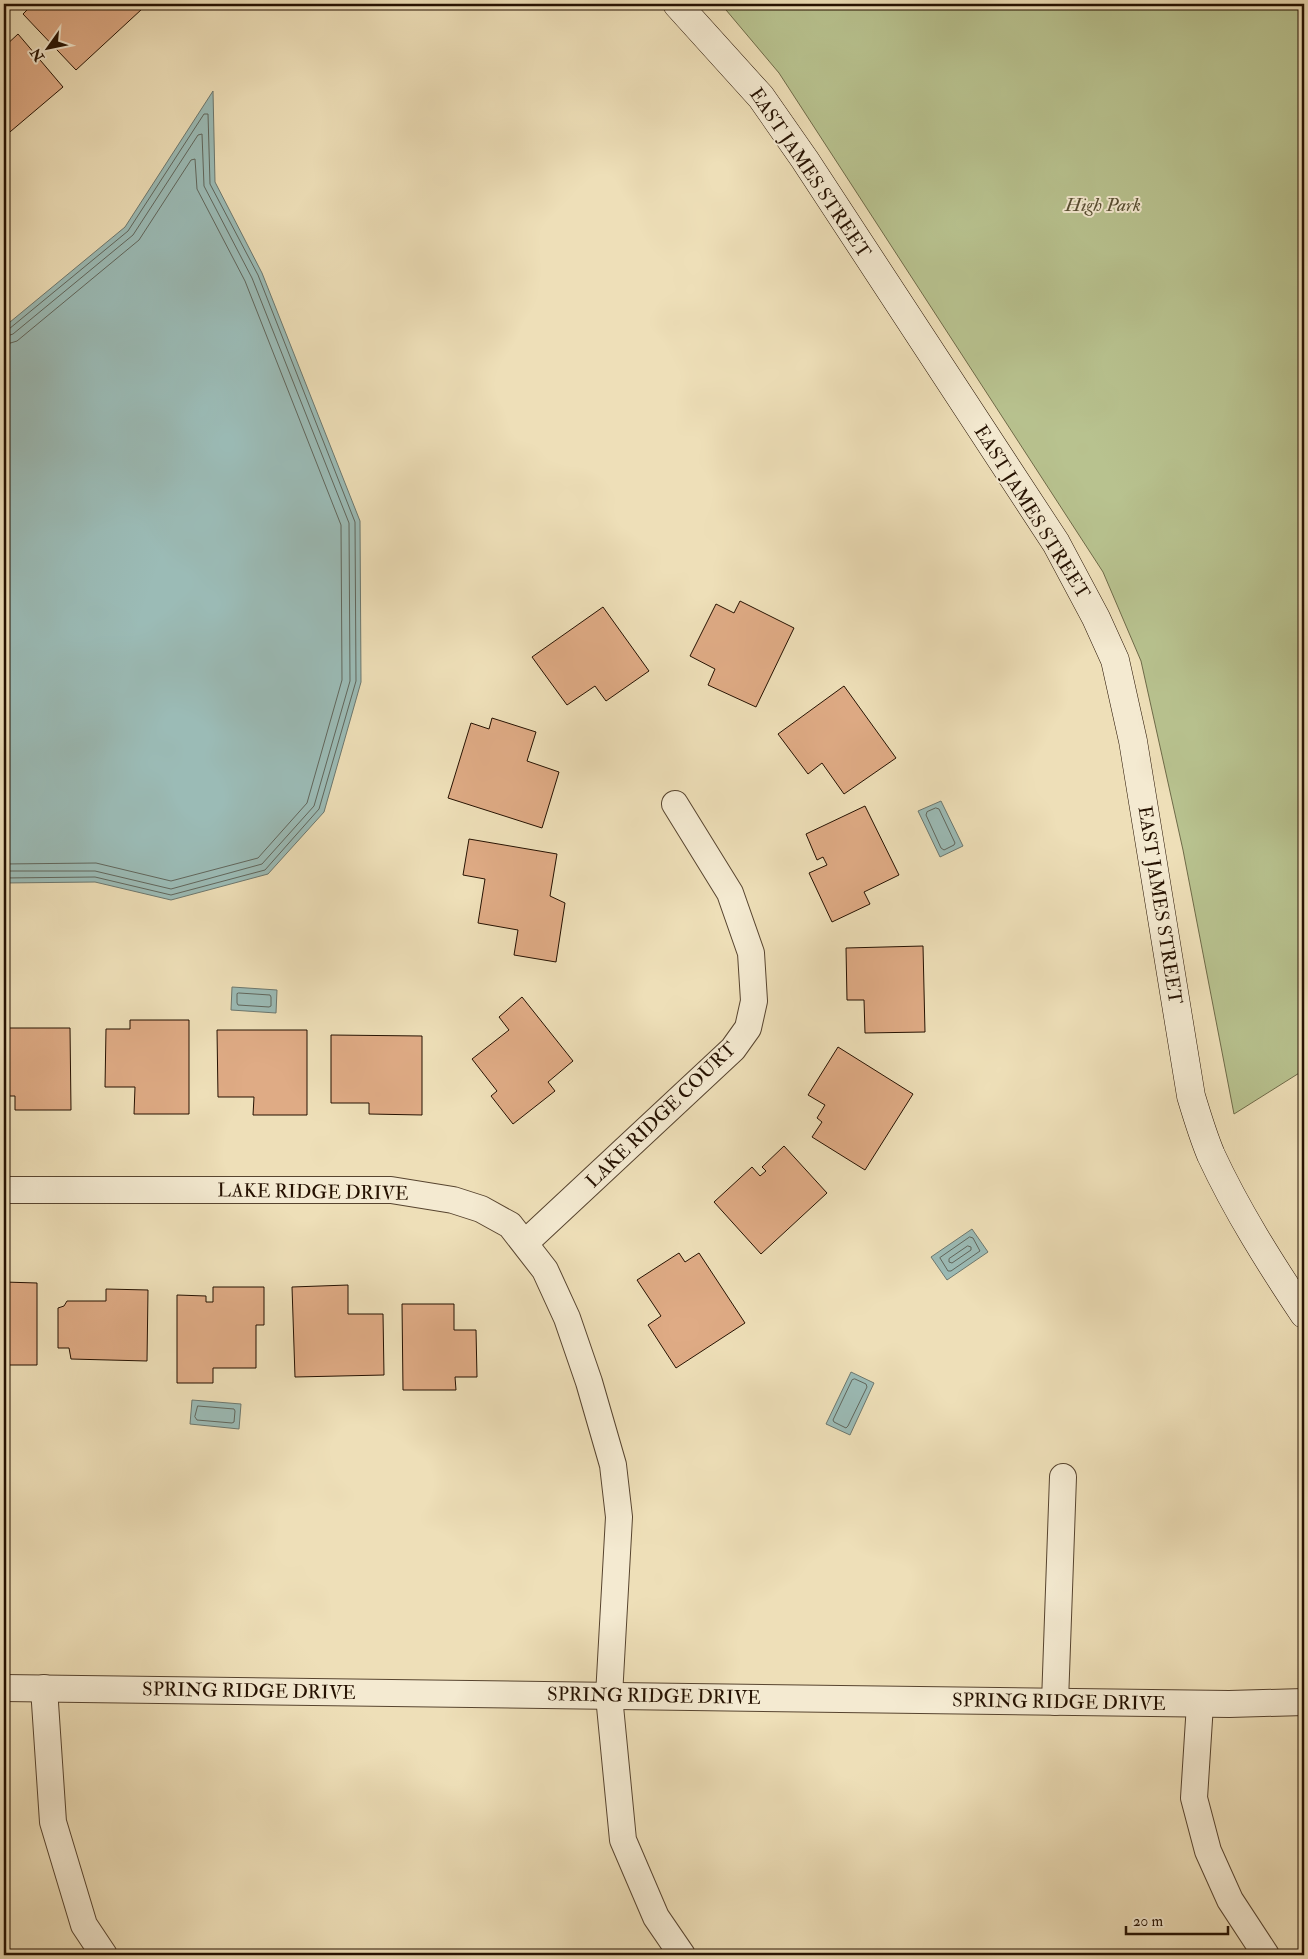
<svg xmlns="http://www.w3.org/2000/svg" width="1308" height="1959" viewBox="0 0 1308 1959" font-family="'IM FELL Double Pica',serif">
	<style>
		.green { fill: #b8c28f; stroke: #6e6a48 }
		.water { fill: #9bbbb6; stroke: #6c776e }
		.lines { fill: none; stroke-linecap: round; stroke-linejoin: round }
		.shore { stroke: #60665c; stroke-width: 1 }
		.building { fill: #dfab85; stroke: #251101 }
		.street-casing { stroke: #57442f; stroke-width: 28 }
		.secondary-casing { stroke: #251101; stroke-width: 29 }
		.street { stroke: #f4ead1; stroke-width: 26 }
		.secondary { stroke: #f4ead1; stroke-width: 28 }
		.labels { text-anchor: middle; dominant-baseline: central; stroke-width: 4; stroke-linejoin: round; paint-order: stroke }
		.street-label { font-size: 19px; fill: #251101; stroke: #f4ead1 }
		.park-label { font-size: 19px; font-style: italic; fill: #584f33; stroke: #f4ead1 }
	</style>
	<rect width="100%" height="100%" fill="#eedfb8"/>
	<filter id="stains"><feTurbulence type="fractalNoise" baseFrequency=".004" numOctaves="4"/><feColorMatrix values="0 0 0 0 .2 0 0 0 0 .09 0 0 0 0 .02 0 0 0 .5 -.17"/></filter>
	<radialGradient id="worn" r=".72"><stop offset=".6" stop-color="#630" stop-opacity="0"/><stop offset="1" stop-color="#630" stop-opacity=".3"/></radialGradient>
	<path class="green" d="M721,4H1304V1070L1234,1114L1183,850L1141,661L1103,572L779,73Z"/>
	<g class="water">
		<path d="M213,91L215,182L262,273L360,521L361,682L324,812L268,874L171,900L95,882L4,883V327L125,227Z"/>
		<path d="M941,801L963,846L940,857L918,811Z"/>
		<path d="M232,987L277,990L276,1013L231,1010Z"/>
		<path d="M972,1229L988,1252L947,1280L931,1257Z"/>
		<path d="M851,1372L874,1383L850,1435L826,1424Z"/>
		<path d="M192,1400L241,1404L239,1429L190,1424Z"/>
	</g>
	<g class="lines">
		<g class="shore">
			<path d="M4,331L9,329L128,231L204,114H208L210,184L258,275L355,522L356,681L319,809L265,870L171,895L95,877L4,878"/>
			<path d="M4,337L13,334L133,235L198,135L202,134L204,186L252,278L349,523L350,681L314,806L262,864L171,889L95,871H4"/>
			<path d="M4,345L17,341L139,240L191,160L195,159L197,189L245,281L341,525L342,680L307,803L258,858L171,881L96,863L4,864"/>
			<path d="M936,808L939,809L955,843L954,845L944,850L941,848L926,815L927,812Z"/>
			<path d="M239,993L270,995L271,997V1006L269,1007L238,1005L237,1003V994Z"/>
			<path d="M970,1237L973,1238L980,1251L951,1271H948L940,1258Z"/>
			<path d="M968,1246L971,1247V1250L952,1263L949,1262V1259Z"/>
			<path d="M855,1379L866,1384L867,1387L848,1426L846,1428L834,1422L833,1420L852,1380Z"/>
			<path d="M198,1406L234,1409L235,1411L234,1422L232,1423L197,1420L195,1417Z"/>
		</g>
	</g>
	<g class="building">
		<path d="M33,4H137L142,9L76,70L23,14Z"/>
		<path d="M18,34L63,87L4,137V47Z"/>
		<path d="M740,601L794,628L756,707L708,685L715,669L690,656L716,604L734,613Z"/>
		<path d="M603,607L649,671L606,701L595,686L567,705L532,657Z"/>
		<path d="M844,686L896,758L844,794L822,763L808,774L778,734Z"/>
		<path d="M492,718L536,732L527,761L559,772L542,828L448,798L471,723L489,729Z"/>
		<path d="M865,806L899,875L864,892L870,904L832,922L809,873L827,865L823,857L817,860L806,834Z"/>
		<path d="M469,839L557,854L550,896L565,903L556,962L514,955L518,930L478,923L485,879L463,875Z"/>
		<path d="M923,946L925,1032L865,1033L864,1000H847L846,948Z"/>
		<path d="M522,997L573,1061L548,1082L555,1091L513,1124L491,1096L497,1091L472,1059L509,1030L499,1017Z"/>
		<path d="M130,1020H189V1114H134L135,1087H105L106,1029H130Z"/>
		<path d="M4,1028H70L71,1110H15V1096H4Z"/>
		<path d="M217,1030H307V1115H253L254,1097H218Z"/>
		<path d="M331,1035L422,1036V1115L369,1114V1103H331Z"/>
		<path d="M838,1047L913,1094L865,1170L812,1137L822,1122L817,1118L825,1105L808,1095Z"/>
		<path d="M784,1146L827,1193L761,1254L714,1202L752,1167L760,1176L766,1171L762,1167Z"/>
		<path d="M679,1253L685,1262L699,1253L745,1323L676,1368L648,1325L661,1316L637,1280Z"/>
		<path d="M4,1282L37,1283V1365H4Z"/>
		<path d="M348,1285V1314H383L384,1375L295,1377L292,1287Z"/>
		<path d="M213,1287H264V1325H256V1368H213V1383H177V1295L206,1296V1302H213Z"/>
		<path d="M106,1289L148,1290L147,1361L71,1359L69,1348H58V1308L64,1306L67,1301H106Z"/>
		<path d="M402,1304H454V1330H476L477,1377H455L456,1390H403Z"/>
	</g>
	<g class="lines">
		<defs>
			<g id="street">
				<path d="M4,1190H391L453,1200L481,1209L510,1225L545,1270L567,1318L589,1382L613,1465L619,1517L609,1696L623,1840L656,1917L682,1955"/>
				<path d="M525,1243L733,1049L748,1028L754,1001L751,953L730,893L675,804"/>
				<path d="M4,1688L1229,1704L1304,1702"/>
				<path d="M44,1688L53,1822L84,1925L104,1955"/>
				<path d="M1055,1702L1063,1477"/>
				<path d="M1200,1704L1194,1798L1208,1851L1230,1900L1266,1955"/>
			</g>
			<path id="secondary" d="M677,4L761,97L805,160L1056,543L1096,618L1115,660L1133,741L1191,1096C1197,1116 1203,1136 1211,1155C1237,1211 1270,1263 1304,1314"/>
		</defs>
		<use href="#street" class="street-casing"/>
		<use href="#secondary" class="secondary-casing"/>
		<use href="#street" class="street"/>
		<use href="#secondary" class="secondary"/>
	</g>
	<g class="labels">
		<g class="street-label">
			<text transform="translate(810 173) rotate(56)">EAST JAMES STREET</text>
			<text transform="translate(1032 512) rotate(58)">EAST JAMES STREET</text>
			<text transform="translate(1160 905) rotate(81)">EAST JAMES STREET</text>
			<text transform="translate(661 1115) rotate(-44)">LAKE RIDGE COURT</text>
			<text transform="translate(313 1192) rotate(1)">LAKE RIDGE DRIVE</text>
			<text transform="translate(249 1691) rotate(1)">SPRING RIDGE DRIVE</text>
			<text transform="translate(654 1696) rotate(1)">SPRING RIDGE DRIVE</text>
			<text transform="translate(1059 1702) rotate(1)">SPRING RIDGE DRIVE</text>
		</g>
		<g class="park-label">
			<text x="1103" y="205">High Park</text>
		</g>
	</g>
	<rect width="1308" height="1959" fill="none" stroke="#eedfb8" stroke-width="20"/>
	<rect x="5" y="5" width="1298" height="1949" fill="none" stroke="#251101" stroke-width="2.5"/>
	<rect x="10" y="10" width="1288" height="1939" fill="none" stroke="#251101"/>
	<g transform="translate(48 48) rotate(237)" stroke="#f4ead1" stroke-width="4" paint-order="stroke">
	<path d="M0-4L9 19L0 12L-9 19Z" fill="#251101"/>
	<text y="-8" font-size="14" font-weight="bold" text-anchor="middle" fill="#251101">N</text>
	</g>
	<path d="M1126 1926v8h102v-8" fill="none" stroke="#251101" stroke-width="2.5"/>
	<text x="1133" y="1926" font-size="15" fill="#251101" stroke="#f4ead1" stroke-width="4" paint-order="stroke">20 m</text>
	<rect width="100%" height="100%" filter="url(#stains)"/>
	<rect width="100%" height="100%" fill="url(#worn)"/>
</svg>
